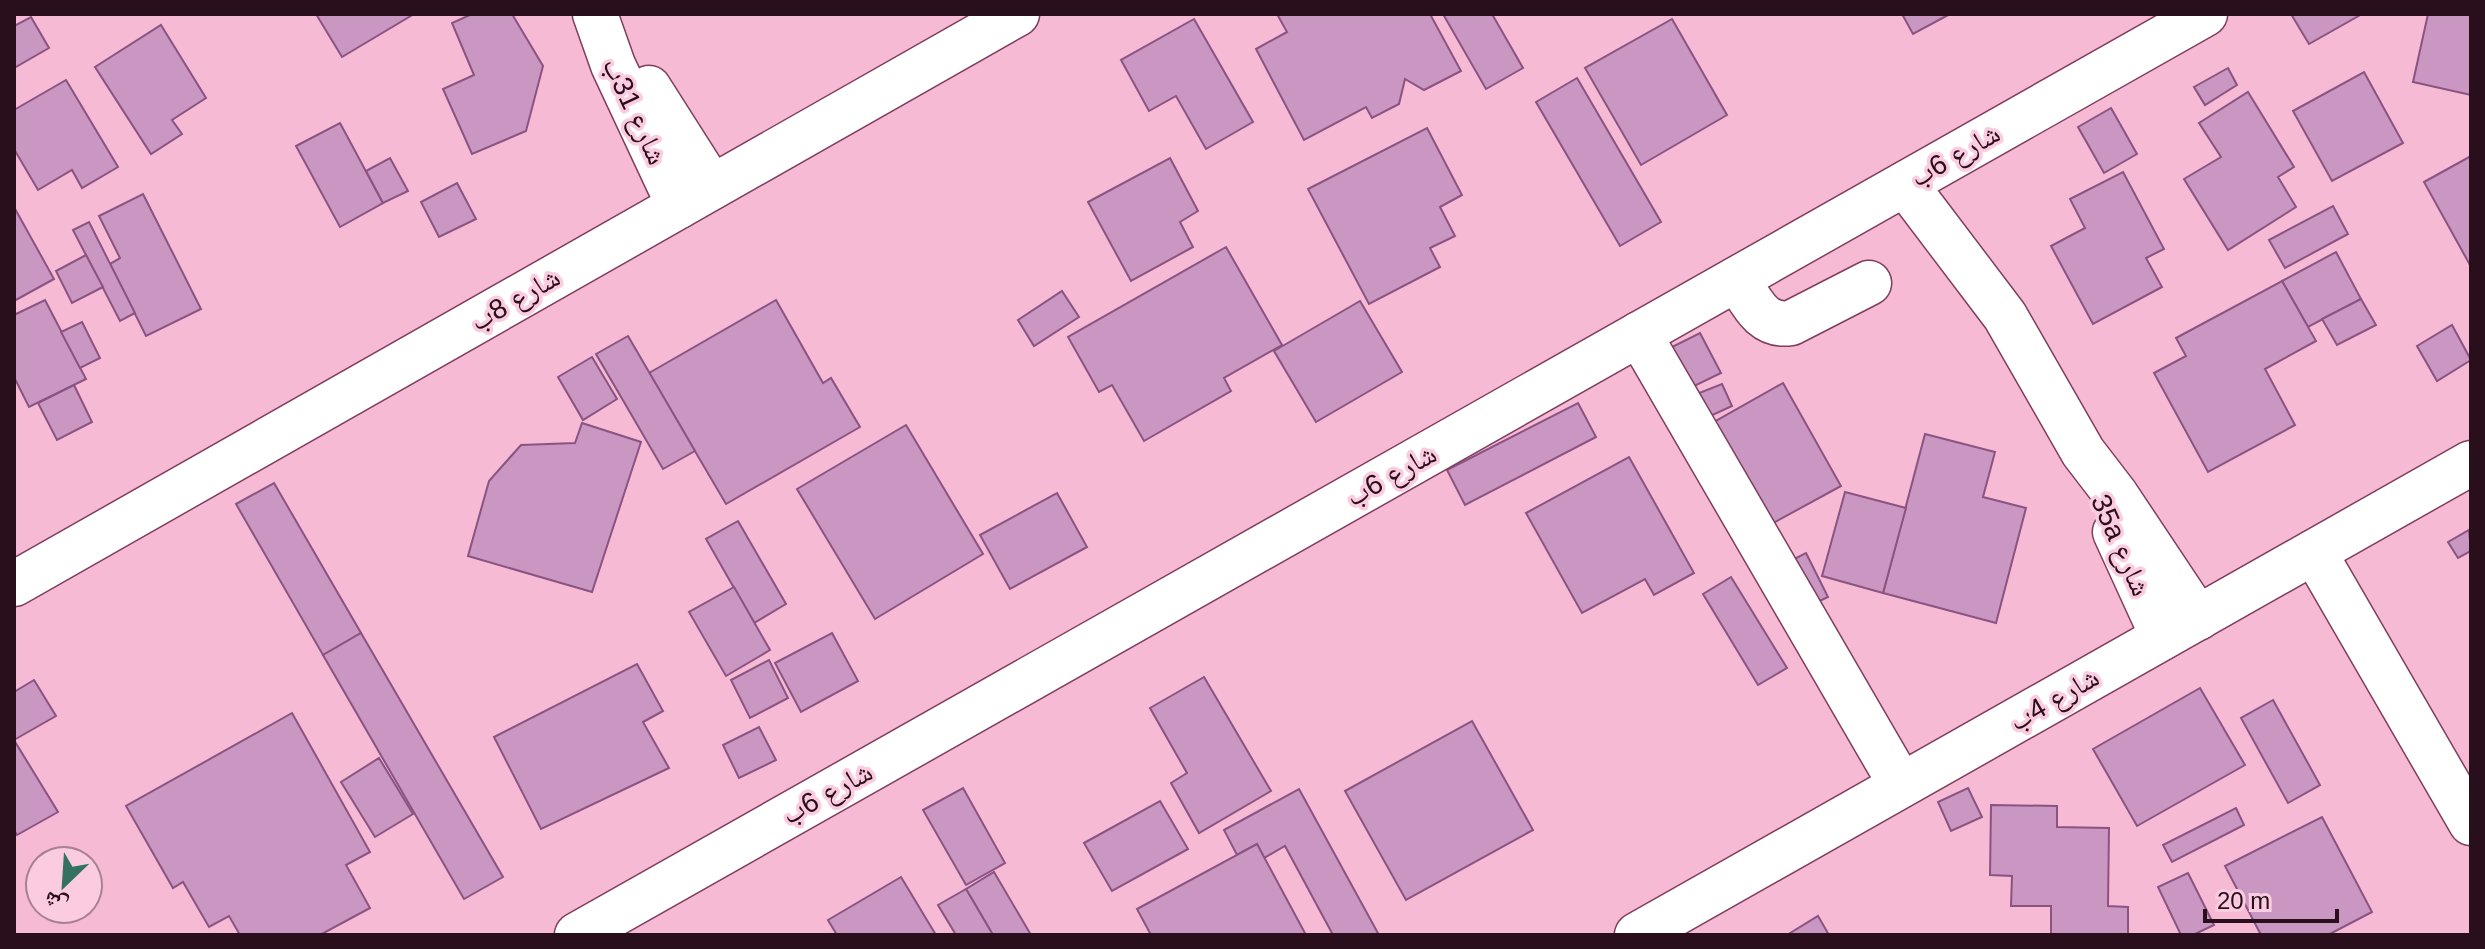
<svg xmlns="http://www.w3.org/2000/svg" width="2485" height="949" viewBox="0 0 2485 949" font-family="Arial,'Noto Naskh Arabic',sans-serif">
	<style>
		.building { fill: #c997c1; stroke: #8a5382; stroke-width: 2 }
		.lines { fill: none; stroke-linecap: round; stroke-linejoin: round }
		.minor-casing { stroke: #7f3e5d; stroke-width: 47 }
		.minor { stroke: #fff; stroke-width: 44 }
		.labels { text-anchor: middle; dominant-baseline: central; stroke-width: 7; stroke-linejoin: round; paint-order: stroke }
		.street-label { font-size: 28px; fill: #290e1b; stroke: #fbccdf }
	</style>
	<rect width="100%" height="100%" fill="#f7bad4"/>
	<g class="building">
		<path d="M316,14H414L342,57Z"/>
		<path d="M472,14H512L543,66L526,131L472,154L443,89L474,75L452,23Z"/>
		<path d="M1277,14H1430L1461,71L1424,90L1405,79L1399,104L1372,118L1366,107L1304,140L1256,49L1287,32Z"/>
		<path d="M1443,14H1492L1523,68L1486,89Z"/>
		<path d="M1902,14H1950L1913,34Z"/>
		<path d="M2291,14H2362L2309,44Z"/>
		<path d="M2428,14H2471V95L2413,82Z"/>
		<path d="M31,17L49,48L14,68V26Z"/>
		<path d="M1194,19L1253,122L1206,149L1176,96L1149,111L1121,60Z"/>
		<path d="M1672,19L1727,115L1641,165L1585,68Z"/>
		<path d="M161,25L206,98L172,120L182,134L151,154L95,67Z"/>
		<path d="M2228,68L2237,85L2205,105L2194,87Z"/>
		<path d="M2364,72L2403,143L2332,181L2293,111Z"/>
		<path d="M1577,78L1661,222L1620,246L1536,102Z"/>
		<path d="M66,80L118,167L82,188L72,170L38,190L14,149V110Z"/>
		<path d="M2248,92L2294,167L2278,177L2296,207L2228,250L2184,179L2221,157L2199,123Z"/>
		<path d="M2111,108L2137,154L2104,173L2078,127Z"/>
		<path d="M340,123L383,203L340,227L296,146Z"/>
		<path d="M1427,128L1462,195L1440,207L1455,236L1430,248L1440,267L1369,304L1308,189Z"/>
		<path d="M2471,156V265H2470L2424,182Z"/>
		<path d="M390,158L408,191L383,203L366,171Z"/>
		<path d="M1170,158L1198,211L1180,222L1193,247L1131,281L1088,202Z"/>
		<path d="M2123,172L2164,249L2146,258L2162,287L2093,324L2051,246L2085,228L2070,199Z"/>
		<path d="M457,183L476,219L439,237L421,202Z"/>
		<path d="M143,194L201,309L146,336L110,264L120,258L99,216Z"/>
		<path d="M2333,206L2348,234L2285,268L2269,240Z"/>
		<path d="M14,207L54,279L14,301Z"/>
		<path d="M89,222L135,313L120,321L73,230Z"/>
		<path d="M1226,247L1282,345L1224,378L1231,391L1144,441L1112,385L1099,392L1068,337Z"/>
		<path d="M2336,252L2361,299L2308,327L2282,281Z"/>
		<path d="M86,255L103,287L72,303L56,271Z"/>
		<path d="M2282,281L2316,341L2265,369L2295,425L2208,472L2154,373L2186,356L2176,338Z"/>
		<path d="M1062,291L1079,317L1034,346L1018,320Z"/>
		<path d="M2361,299L2376,325L2337,345L2322,319Z"/>
		<path d="M45,300L86,379L29,407L14,377V315Z"/>
		<path d="M776,300L823,383L831,378L860,427L726,504L649,373Z"/>
		<path d="M1360,301L1402,372L1316,422L1274,351Z"/>
		<path d="M82,322L100,358L80,368L61,332Z"/>
		<path d="M2452,325L2471,360L2437,381L2417,346Z"/>
		<path d="M1700,333L1721,373L1686,390L1666,350Z"/>
		<path d="M628,336L695,451L663,469L596,354Z"/>
		<path d="M592,357L617,399L583,420L558,377Z"/>
		<path d="M1783,383L1841,486L1764,528L1707,426Z"/>
		<path d="M1722,384L1732,406L1704,419L1694,395Z"/>
		<path d="M74,385L92,422L57,440L38,403Z"/>
		<path d="M1578,403L1596,437L1465,505L1447,470Z"/>
		<path d="M582,423L641,442L592,592L468,556L489,481L521,445L575,443Z"/>
		<path d="M906,425L983,554L875,619L797,489Z"/>
		<path d="M1925,434L1995,452L1983,497L2026,508L1996,623L1883,593Z"/>
		<path d="M1629,457L1694,573L1654,595L1645,579L1582,613L1526,513Z"/>
		<path d="M274,483L361,633L323,655L236,504Z"/>
		<path d="M1845,492L1906,508L1883,593L1822,576Z"/>
		<path d="M1057,493L1087,547L1010,589L980,535Z"/>
		<path d="M738,521L786,604L754,623L706,539Z"/>
		<path d="M2469,530L2471,551L2458,558L2448,542Z"/>
		<path d="M1806,553L1828,597L1803,609L1782,565Z"/>
		<path d="M1731,577L1787,668L1758,685L1703,594Z"/>
		<path d="M734,587L770,650L726,676L689,612Z"/>
		<path d="M361,633L503,877L464,899L323,655Z"/>
		<path d="M832,633L858,681L801,712L775,663Z"/>
		<path d="M769,660L788,698L750,718L731,680Z"/>
		<path d="M637,664L663,711L643,722L669,768L541,829L494,737Z"/>
		<path d="M1204,677L1271,791L1199,833L1171,783L1187,773L1150,708Z"/>
		<path d="M34,680L56,716L14,740L58,812L17,835L14,830V692Z"/>
		<path d="M2200,688L2245,765L2137,826L2093,749Z"/>
		<path d="M2273,700L2320,785L2288,803L2241,718Z"/>
		<path d="M292,713L370,852L346,865L370,908L320,935H240L229,916L209,927L183,882L173,888L126,806Z"/>
		<path d="M1472,721L1533,830L1406,900L1345,791Z"/>
		<path d="M759,727L776,760L739,778L723,745Z"/>
		<path d="M379,758L413,814L375,837L341,782Z"/>
		<path d="M963,788L1005,863L966,885L923,810Z"/>
		<path d="M1968,788L1982,817L1951,831L1938,802Z"/>
		<path d="M1299,789L1379,935H1333L1285,846L1264,858L1257,844L1237,855L1224,830Z"/>
		<path d="M1160,801L1188,849L1112,891L1084,843Z"/>
		<path d="M1991,805L2057,806V827L2109,828L2108,906L2128,907V935H2051V906H2011L2012,876L1990,875Z"/>
		<path d="M2236,808L2244,825L2172,862L2163,845Z"/>
		<path d="M2322,817L2372,912L2328,935H2261L2225,866Z"/>
		<path d="M1257,844L1306,935H1151L1137,909Z"/>
		<path d="M994,872L1031,935H993L966,889Z"/>
		<path d="M2188,873L2214,925L2193,935H2181L2158,887Z"/>
		<path d="M901,877L936,935H837L828,920Z"/>
		<path d="M966,889L993,935H956L938,905Z"/>
		<path d="M1818,916L1829,935H1787Z"/>
	</g>
	<g class="lines">
		<defs>
			<g id="minor">
				<path d="M595,14L613,65L679,206"/>
				<path d="M649,88L712,187"/>
				<path d="M1905,184L2005,316L2083,452L2116,495L2198,618"/>
				<path d="M1737,279C1751,300 1761,328 1791,323L1869,283"/>
				<path d="M1639,334L1901,785"/>
				<path d="M2115,532L2163,637"/>
				<path d="M2314,552L2471,823"/>
				<path d="M14,584L1017,14"/>
				<path d="M577,935L2205,14"/>
				<path d="M1637,935L2471,463"/>
			</g>
		</defs>
		<use href="#minor" class="minor-casing"/>
		<use href="#minor" class="minor"/>
	</g>
	<g class="labels">
		<g class="street-label">
			<text transform="translate(635 111) rotate(65)">شارع 31ب</text>
			<text transform="translate(1955 155) rotate(-30)">شارع 6ب</text>
			<text transform="translate(515 299) rotate(-30)">شارع 8ب</text>
			<text transform="translate(1391 475) rotate(-29)">شارع 6ب</text>
			<text transform="translate(2121 545) rotate(66)">35a شارع</text>
			<text transform="translate(2054 699) rotate(-30)">شارع 4ب</text>
			<text transform="translate(827 793) rotate(-29)">شارع 6ب</text>
		</g>
	</g>
	<rect width="2485" height="949" fill="none" stroke="#290e1b" stroke-width="32"/>
	<g transform="translate(64 885) rotate(205)"><circle r="38" fill="#fbccdf" stroke="#a78091" stroke-width="2"/>
	<path d="M0-6L14 30L0 20L-14 30Z" fill="#337260"/>
	<text y="-12" font-size="22" font-weight="bold" text-anchor="middle" fill="#290e1b">ش</text>
	</g>
	<path d="M2205 909v12h132v-12" fill="none" stroke="#290e1b" stroke-width="4"/>
	<text x="2217" y="909" font-size="24" fill="#290e1b" stroke="#fbccdf" stroke-width="6" paint-order="stroke">20 m</text>
</svg>
